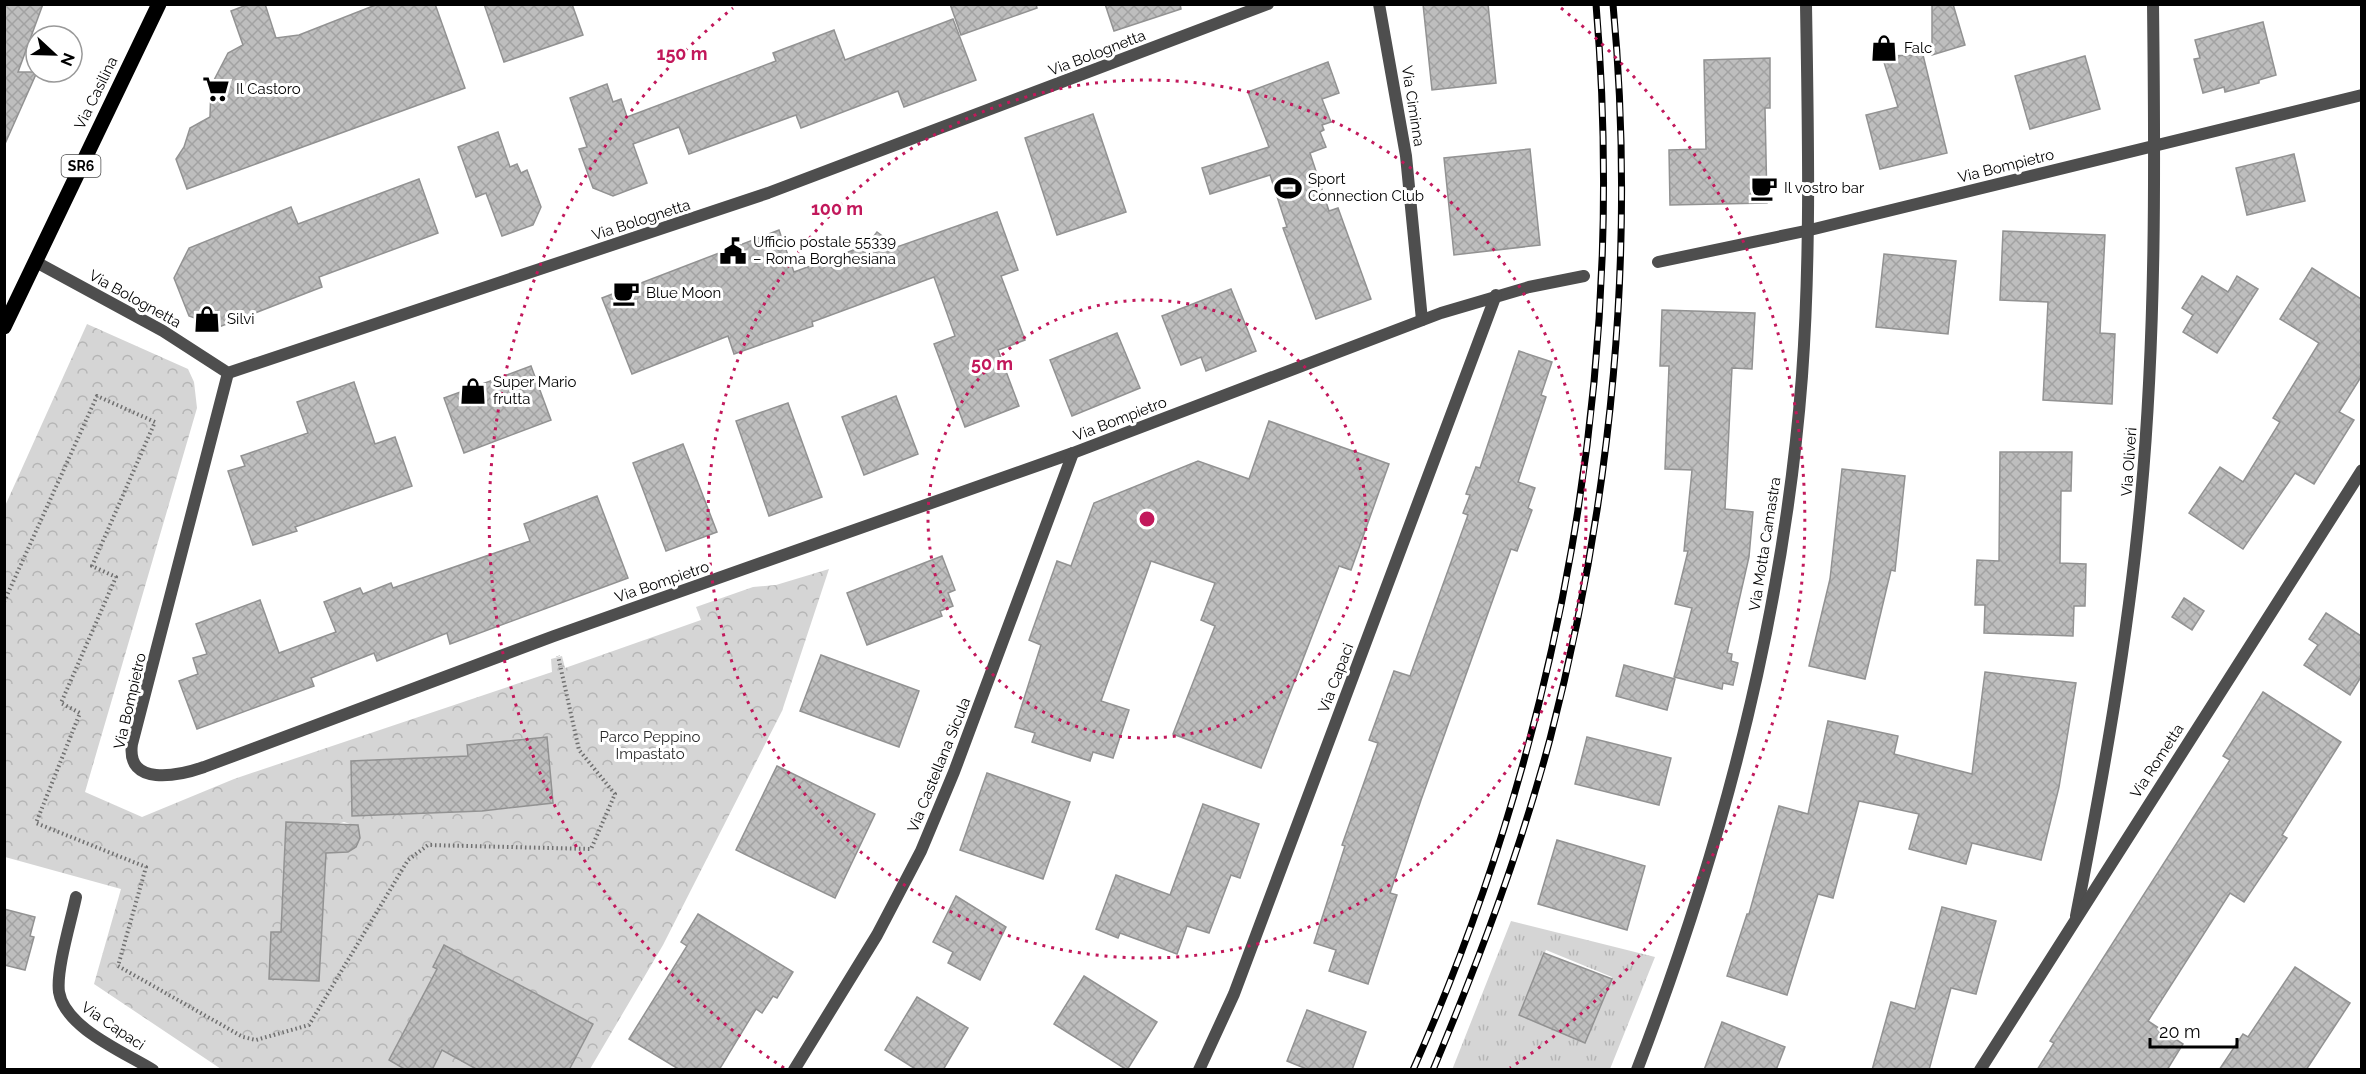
<svg xmlns="http://www.w3.org/2000/svg" width="2366" height="1074" viewBox="0 0 2366 1074" font-family="Raleway,sans-serif">
	<style>
		.grass { fill: url(#grass-tufts); fill-rule: evenodd }
		.park { fill: url(#park-crowns); fill-rule: evenodd }
		.building { fill: url(#building-cross-hatch); stroke: #929292; stroke-width: 1.5 }
		.lines { fill: none; stroke-linecap: round; stroke-linejoin: round }
		.path { stroke: #707070; stroke-width: 4; stroke-dasharray: 1.5 3; stroke-linecap: butt }
		.minor { stroke: #4e4e4e; stroke-width: 12 }
		.primary { stroke: #000; stroke-width: 15 }
		.rail-casing { stroke: #000; stroke-width: 7 }
		.rail { stroke: #fff; stroke-width: 4.5; stroke-dasharray: 14; stroke-linecap: butt }
		.ring { fill: none; stroke: #c2185b; stroke-width: 3; stroke-dasharray: 3 6 }
		.labels { text-anchor: middle; dominant-baseline: central; stroke-width: 6; stroke-linejoin: round; paint-order: stroke }
		.shield { fill: #fff; stroke: #4c4c4c; stroke-width: 1.5 }
		.shield-label { font-size: 14px; font-weight: bold; fill: #000 }
		.poi-label { font-size: 15px; fill: #000; stroke: #fff; text-anchor: start }
		.street-label { font-size: 15px; fill: #000; stroke: #fff }
		.park-label { font-size: 15px; fill: #2c2c2c; stroke: #fff }
		.centre { fill: #c2185b; stroke: #fff; stroke-width: 3 }
		.ring-label { font-size: 18px; text-anchor: middle; font-weight: bold; fill: #c2185b; stroke: #fff; stroke-width: 6; stroke-linejoin: round; paint-order: stroke }
	</style>
	<defs>
		<pattern id="grass-tufts" width="24" height="20" patternUnits="userSpaceOnUse" patternTransform="scale(1.5)"><rect width="24" height="20" fill="#d5d5d5"/><path d="M3 7l-1-3M5 7V3M7 7l1-3M15 17l-1-3M17 17v-4M19 17l1-3" fill="none" stroke="#b5b5b5"/></pattern>
		<pattern id="park-crowns" width="20" height="18" patternUnits="userSpaceOnUse" patternTransform="scale(1.5)"><rect width="20" height="18" fill="#d5d5d5"/><path d="M2 6a3 3 0 1 1 6 0M12 15a3 3 0 1 1 6 0" fill="none" stroke="#b5b5b5"/></pattern>
		<pattern id="building-cross-hatch" width="8" height="8" patternUnits="userSpaceOnUse" patternTransform="scale(1.5)"><rect width="8" height="8" fill="#bebebe"/><path d="M0 0l8 8M0 8l8-8" fill="none" stroke="#a2a2a2"/></pattern>
	</defs>
	<rect width="100%" height="100%" fill="#fff"/>
	<path class="grass" d="M1511,921L1655,957L1610,1069L1452,1070ZM1546,950L1612,977L1585,1042L1519,1015Z"/>
	<g class="park">
		<path d="M87,324L188,369L194,382L197,408L85,792L142,817L234,779L552,672L551,659L562,656L565,668L701,620L696,607L753,587L776,585L829,569L782,711L663,945L590,1069H570L545,1056L593,1024L445,945L451,976L389,1060L406,1069H221L94,984L121,889L5,857V506ZM547,737L553,803L474,812L467,745ZM430,758L432,813L372,815L352,810L351,761ZM286,822L327,824L319,981L269,979L271,932H281ZM344,822L353,825L360,838L356,847L348,852L335,825Z"/>
		<path d="M442,1050L478,1069L432,1070Z"/>
	</g>
	<g class="building">
		<path d="M4,4H43L18,72H37L4,146Z"/>
		<path d="M249,4H265L276,38L299,35L378,4H435L465,88L187,189L176,159L184,147L190,128L210,117L211,86L228,53L243,45L231,11Z"/>
		<path d="M484,4H572L583,35L504,62Z"/>
		<path d="M950,4H1036L1037,8L961,35Z"/>
		<path d="M1105,4H1180L1181,9L1114,31Z"/>
		<path d="M1423,4H1488L1496,83L1432,90Z"/>
		<path d="M1932,4H1953L1965,45L1932,55Z"/>
		<path d="M953,19L976,80L904,107L898,91L801,128L796,115L689,154L679,127L633,144L647,183L613,196L593,188L579,149L587,147L570,98L607,84L613,102L621,99L627,117L776,61L773,53L834,30L845,60Z"/>
		<path d="M2263,22L2276,75L2259,80V83L2225,92L2224,87L2203,93L2194,59L2200,58L2195,40Z"/>
		<path d="M1923,55L1947,153L1880,169L1866,115L1898,107L1882,56Z"/>
		<path d="M2085,56L2100,109L2030,129L2015,76Z"/>
		<path d="M1770,58V108H1765L1767,203L1670,205L1669,150L1706,149L1704,60Z"/>
		<path d="M1328,62L1339,93L1322,99L1331,122L1322,125L1324,130L1320,132L1326,147L1310,153L1329,211L1338,208L1371,299L1316,319L1283,228L1287,227L1270,175L1210,194L1202,168L1269,147L1248,92Z"/>
		<path d="M1093,114L1126,212L1057,235L1025,138Z"/>
		<path d="M498,132L510,167L517,164L521,173L527,170L541,207L533,225L502,236L486,193L476,197L458,147Z"/>
		<path d="M1530,149L1540,245L1454,255L1444,158Z"/>
		<path d="M2294,154L2305,201L2247,215L2236,168Z"/>
		<path d="M419,179L438,233L319,277L322,287L219,327L189,316L174,278L189,248L291,207L298,224Z"/>
		<path d="M997,212L1018,270L1001,276L1025,340L998,350L1019,406L965,427L934,344L955,336L934,277L812,322L813,326L734,354L728,336L632,374L602,298L779,230L794,272L867,245L877,232L897,247Z"/>
		<path d="M2003,231L2105,235L2100,333L2115,334L2112,404L2043,400L2048,302L2000,300Z"/>
		<path d="M1884,254L1956,261L1948,334L1876,327Z"/>
		<path d="M2312,268L2361,299V377L2339,412L2354,420L2314,484L2295,473L2243,549L2189,513L2220,467L2243,482L2280,422L2273,418L2319,343L2280,319Z"/>
		<path d="M2202,276L2228,292L2237,276L2258,289L2217,353L2183,332L2193,315L2182,308Z"/>
		<path d="M1231,289L1256,351L1206,371L1201,357L1181,365L1162,316Z"/>
		<path d="M1662,310L1755,313L1752,369L1732,368L1725,509L1753,512L1749,557L1727,653L1732,654L1731,661L1738,663L1733,685L1723,683L1722,689L1674,677L1692,608L1675,604L1688,551H1684L1692,470L1665,469L1669,366H1660Z"/>
		<path d="M1117,333L1140,388L1072,416L1050,360Z"/>
		<path d="M1519,351L1552,362L1541,395L1546,397L1518,482L1535,488L1528,508L1532,510L1517,551L1511,549L1421,800L1390,893L1397,895L1368,984L1329,971L1336,950L1314,943L1345,846L1342,845L1378,743L1369,740L1394,671L1410,676L1468,515L1463,513L1470,495L1466,494L1476,467L1480,468Z"/>
		<path d="M531,366L551,420L464,453L444,398Z"/>
		<path d="M354,382L375,444L395,437L412,486L295,527L297,531L253,545L228,471L245,466L241,456L308,433L297,402Z"/>
		<path d="M896,396L918,454L864,475L842,417Z"/>
		<path d="M788,403L822,497L769,516L736,421Z"/>
		<path d="M1269,421L1389,464L1351,570L1339,566L1261,768L1173,734L1215,626L1201,620L1215,583L1151,561L1101,701L1129,710L1113,758L1093,752L1090,761L1032,742L1035,733L1015,727L1041,645L1029,640L1057,561L1071,566L1094,503L1198,461L1249,479Z"/>
		<path d="M683,444L717,532L666,551L633,463Z"/>
		<path d="M2000,452H2072L2071,491H2061L2060,563L2086,564L2085,606H2074L2073,636L1984,633L1985,605H1975L1977,560L1999,561Z"/>
		<path d="M1842,469L1905,476L1895,571L1891,570L1865,679L1809,666L1830,579Z"/>
		<path d="M597,496L628,578L450,644L447,633L377,661L374,653L311,678L314,686L197,729L179,681L198,674L193,658L207,654L196,624L260,600L279,653L336,632L324,602L360,588L363,594L391,583L393,588L530,541L524,524Z"/>
		<path d="M942,556L955,590L948,593L953,606L940,611L942,616L867,645L847,593Z"/>
		<path d="M2184,598L2204,611L2192,630L2172,617Z"/>
		<path d="M2326,613L2361,636V677L2350,695L2304,665L2318,645L2309,639Z"/>
		<path d="M821,655L919,691L899,747L800,711Z"/>
		<path d="M1624,665L1675,679L1667,710L1616,696Z"/>
		<path d="M1985,672L2076,683L2059,787L2041,860L1972,843L1966,864L1909,849L1919,814L1859,801L1833,898L1818,894L1787,995L1727,976L1747,914H1749L1779,806L1808,814L1828,721L1898,736L1894,754L1972,774Z"/>
		<path d="M2263,692L2341,742L2282,835L2287,838L2244,902L2230,893L2148,1021L2183,1044L2167,1070H2037L2054,1043L2050,1041L2230,760L2223,756Z"/>
		<path d="M547,737L553,803L482,811L352,816L351,761L468,756L467,745Z"/>
		<path d="M1587,737L1671,758L1659,805L1575,784Z"/>
		<path d="M777,766L875,814L835,898L736,850Z"/>
		<path d="M987,773L1070,802L1043,879L960,850Z"/>
		<path d="M1203,804L1259,824L1240,878L1231,875L1209,933L1187,926L1177,954L1120,933L1118,938L1096,929L1116,875L1170,895Z"/>
		<path d="M286,822L358,825L360,838L356,847L348,852L326,853L319,981L269,979L271,932H281Z"/>
		<path d="M1557,840L1645,866L1627,930L1538,904Z"/>
		<path d="M956,896L1006,927L980,980L948,963L953,952L933,942Z"/>
		<path d="M1942,907L1996,921L1976,994L1951,988L1929,1070H1872L1891,1002L1915,1009Z"/>
		<path d="M4,909L35,917L30,936L34,937L25,970L4,965Z"/>
		<path d="M698,914L793,972L777,998L773,996L762,1013L756,1009L719,1070H680L629,1039L687,946L681,942Z"/>
		<path d="M444,945L593,1024L569,1070H478L442,1050L432,1070H406L389,1060L437,969L433,967Z"/>
		<path d="M1544,953L1612,979L1585,1043L1519,1015Z"/>
		<path d="M2295,967L2350,1003L2306,1070H2219L2243,1034L2248,1037Z"/>
		<path d="M1084,976L1157,1022L1127,1070L1054,1024Z"/>
		<path d="M917,997L968,1028L943,1070H917L885,1050Z"/>
		<path d="M1307,1010L1366,1032L1352,1070H1309L1287,1061Z"/>
		<path d="M1722,1022L1785,1047L1776,1070H1704Z"/>
	</g>
	<g class="lines">
		<path class="path" d="M4,602L97,396L155,422L92,566L116,577L61,703L80,713L36,823L146,867L118,966L243,1037L256,1040L309,1025L408,860L428,845L591,849L615,794L579,750L558,656"/>
		<g class="minor">
			<path d="M1379,4L1406,156L1422,320"/>
			<path d="M36,262L163,331L228,373L768,193L1268,4"/>
			<path d="M1658,262L1810,230L2362,95"/>
			<path d="M228,373L132,744C126,787 178,776 204,767L554,636L1073,453L1441,313L1529,287L1584,276"/>
			<path d="M76,897C71,921 56,970 59,992C65,1028 124,1052 153,1070"/>
			<path d="M2076,916C2103,778 2128,638 2141,497C2156,334 2155,169 2153,4"/>
			<path d="M794,1070L877,935L921,851L954,772L1073,453"/>
			<path d="M1199,1070L1234,994L1496,295"/>
			<path d="M1637,1070C1722,848 1784,613 1802,376C1811,252 1808,129 1806,4"/>
			<path d="M1980,1070L2362,470"/>
		</g>
		<path class="primary" d="M4,327L159,4"/>
		<defs>
			<g id="rail">
				<path d="M1413,1070C1561,736 1627,369 1596,4"/>
				<path d="M1433,1070C1478,962 1520,852 1550,739C1612,500 1636,250 1613,4"/>
			</g>
		</defs>
		<use href="#rail" class="rail-casing"/>
		<use href="#rail" class="rail"/>
	</g>
	<g class="ring">
		<circle cx="1147" cy="519" r="219"/>
		<circle cx="1147" cy="519" r="439"/>
		<path d="M784 1068A658 658 0 0 1 733 8M1561 8A658 658 0 0 1 1510 1068"/>
	</g>
	<defs>
		<symbol id="shop-bare" viewBox="-9 -9 18 18"><path d="M-5-2.5h2.3a2.7 3.5 0 0 1 5.4 0H5L5.5 6h-11ZM-1.5-2.5h3a1.5 2.3 0 0 0-3 0Z" fill="#000" stroke="#fff" stroke-width="2.5" paint-order="stroke"/></symbol>
		<symbol id="supermarket-bare" viewBox="-9 -9 18 18"><path d="M-6-5.5h2.5l.6 2H6L4.5 2H-2.5L-4.4-4H-6ZM-1.5 3.2a1.3 1.3 0 1 0 .1 0ZM3 3.2a1.3 1.3 0 1 0 .1 0Z" fill="#000" stroke="#fff" stroke-width="2.5" paint-order="stroke"/></symbol>
		<symbol id="stadium-bare" viewBox="-9 -9 18 18"><path d="M0-5a6.5 5 0 1 0 0 10a6.5 5 0 1 0 0-10ZM-3.5-1.8h7v3.6h-7Z" fill="#000" stroke="#fff" stroke-width="2.5" paint-order="stroke"/></symbol>
		<symbol id="cafe-bare" viewBox="-9 -9 18 18"><path d="M-5.5-4.5H6V0H3Q3 3.5 0 3.5H-2.5Q-5.5 3.5-5.5 0ZM3-3.2v2h1.7v-2ZM-6 4.5H4V6H-6Z" fill="#000" stroke="#fff" stroke-width="2.5" paint-order="stroke"/></symbol>
		<symbol id="civic-bare" viewBox="-9 -9 18 18"><path d="M-.6-6.5H3V-4.5H.6V-3L4-1V1h2V6H-6V1h2V-1L-.6-3ZM-1.2 2.5V6h2.4V2.5Z" fill="#000" stroke="#fff" stroke-width="2.5" paint-order="stroke"/></symbol>
	</defs>
	<g fill-rule="evenodd">
		<use href="#shop-bare" x="1865" y="29" width="38" height="38"/>
		<use href="#supermarket-bare" x="197" y="70" width="38" height="38"/>
		<use href="#stadium-bare" x="1269" y="169" width="38" height="38"/>
		<use href="#cafe-bare" x="1745" y="169" width="38" height="38"/>
		<use href="#civic-bare" x="714" y="232" width="38" height="38"/>
		<use href="#cafe-bare" x="607" y="274" width="38" height="38"/>
		<use href="#shop-bare" x="188" y="300" width="38" height="38"/>
		<use href="#shop-bare" x="454" y="372" width="38" height="38"/>
	</g>
	<g class="labels">
		<rect class="shield" x="61.5" y="155" width="39" height="22" rx="4.5"/>
		<g class="shield-label">
			<text x="81" y="166">SR6</text>
		</g>
		<g class="poi-label">
			<text x="1904" y="48">Falc</text>
			<text x="236" y="89">Il Castoro</text>
			<text x="1308" y="179">Sport<tspan x="1308" dy="17">Connection Club</tspan></text>
			<text x="1784" y="188">Il vostro bar</text>
			<text x="753" y="242">Ufficio postale 55339<tspan x="753" dy="17">– Roma Borghesiana</tspan></text>
			<text x="646" y="293">Blue Moon</text>
			<text x="227" y="319">Silvi</text>
			<text x="493" y="382">Super Mario<tspan x="493" dy="17">frutta</tspan></text>
		</g>
		<g class="street-label">
			<text transform="translate(1097 53) rotate(-21)">Via Bolognetta</text>
			<text transform="translate(96 93) rotate(-64)">Via Casilina</text>
			<text transform="translate(1413 106) rotate(81)">Via Ciminna</text>
			<text transform="translate(2006 166) rotate(-14)">Via Bompietro</text>
			<text transform="translate(641 220) rotate(-18)">Via Bolognetta</text>
			<text transform="translate(135 299) rotate(29)">Via Bolognetta</text>
			<text transform="translate(1120 419) rotate(-21)">Via Bompietro</text>
			<text transform="translate(2129 462) rotate(-86)">Via Oliveri</text>
			<text transform="translate(1765 544) rotate(-81)">Via Motta Camastra</text>
			<text transform="translate(662 582) rotate(-19)">Via Bompietro</text>
			<text transform="translate(1336 678) rotate(-69)">Via Capaci</text>
			<text transform="translate(130 701) rotate(-77)">Via Bompietro</text>
			<text transform="translate(2157 761) rotate(-57)">Via Rometta</text>
			<text transform="translate(939 765) rotate(-68)">Via Castellana Sicula</text>
			<text transform="translate(113 1026) rotate(34)">Via Capaci</text>
		</g>
		<g class="park-label">
			<text x="650" y="737">Parco Peppino<tspan x="650" dy="17">Impastato</tspan></text>
		</g>
	</g>
	<circle cx="1147" cy="519" r="9" class="centre"/>
	<g class="ring-label">
		<text x="682" y="60">150 m</text>
		<text x="837" y="215">100 m</text>
		<text x="992" y="370">50 m</text>
	</g>
	<rect width="2366" height="1074" fill="none" stroke="#000000" stroke-width="12"/>
	<g transform="translate(54 54) rotate(112)"><circle r="28" fill="#ffffff" stroke="#999999" stroke-width="1.5"/>
	<path d="M0-4.5L10 22L0 15L-10 22Z" fill="#000000"/>
	<text y="-9" font-size="16" font-weight="bold" text-anchor="middle" fill="#000000">N</text>
	</g>
	<path d="M2150 1038v9h87v-9" fill="none" stroke="#000000" stroke-width="3"/>
	<text x="2159" y="1038" font-size="18" fill="#000000" stroke="#ffffff" stroke-width="4.5" paint-order="stroke">20 m</text>
</svg>
